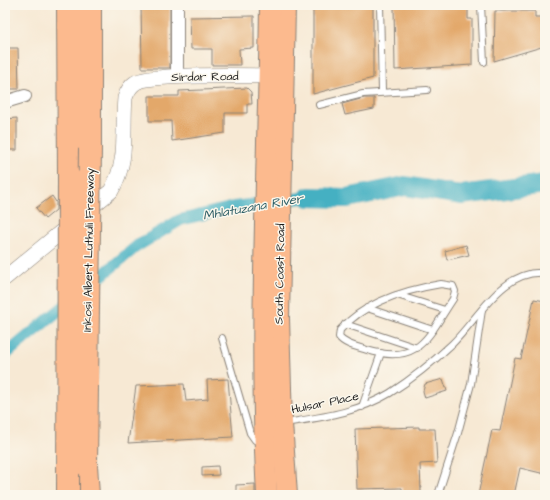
<svg xmlns="http://www.w3.org/2000/svg" width="550" height="500" viewBox="0 0 550 500" font-family="'Architects Daughter',sans-serif">
	<style>
		.lines { fill: none; stroke-linecap: round; stroke-linejoin: round }
		.canal { stroke: #44b0c2; stroke-width: 12 }
		.river { stroke: #44b0c2; stroke-width: 20 }
		.building { fill: #e3a86a }
		.service-casing { stroke: #8a8278; stroke-width: 8 }
		.minor-casing { stroke: #8a8278; stroke-width: 14 }
		.tertiary-casing { stroke: #8a8278; stroke-width: 16 }
		.trunk-casing { stroke: #8a8278; stroke-width: 22 }
		.motorway-casing { stroke: #8a8278; stroke-width: 24 }
		.service { stroke: #fff; stroke-width: 6 }
		.minor { stroke: #fff; stroke-width: 12 }
		.tertiary { stroke: #fff; stroke-width: 15 }
		.trunk { stroke: #fcba8e; stroke-width: 20 }
		.motorway { stroke: #fcba8e; stroke-width: 22 }
		.motorway-bridge-casing { stroke: #8a8278; stroke-width: 24; stroke-linecap: butt }
		.motorway-bridge { stroke: #fcba8e; stroke-width: 22 }
		.labels { text-anchor: middle; dominant-baseline: central; stroke-width: 3; stroke-linejoin: round; paint-order: stroke }
		.street-label { font-size: 12px; fill: #1c1c1c; stroke: #fbf7ec }
		.water-label { font-size: 13px; font-style: italic; fill: #2e5f67; stroke: #fbf7ec }
	</style>
	<rect width="100%" height="100%" fill="#fbf7ec"/>
	<filter id="ink" filterUnits="userSpaceOnUse"><feTurbulence type="fractalNoise" baseFrequency=".025" numOctaves="2"/><feDisplacementMap in="SourceGraphic" scale="8" xChannelSelector="R" yChannelSelector="G"/><feConvolveMatrix kernelMatrix="1 2 1 2 8 2 1 2 1" color-interpolation-filters="sRGB"/></filter>
	<filter id="wash" filterUnits="userSpaceOnUse"><feTurbulence type="fractalNoise" baseFrequency=".012" numOctaves="4" result="noise"/><feDisplacementMap in="SourceGraphic" scale="16" xChannelSelector="R" yChannelSelector="G"/><feGaussianBlur stdDeviation="0.9" result="paint"/><feColorMatrix in="noise" values="0 0 0 0 0 0 0 0 0 0 0 0 0 0 0 0 0 1.4 0 .05"/><feComposite in="paint" operator="in"/></filter>
	<g filter="url(#wash)">
		<rect width="100%" height="100%" fill="#f7e9d4"/>
		<g class="lines">
			<g class="canal">
				<path d="M87,288L137,246L180,220L234,207L309,197"/>
				<path d="M5,355L69,302"/>
			</g>
			<path class="river" d="M309,197L347,198L405,186L461,195L545,184"/>
		</g>
		<g id="blocks">
			<g class="building">
				<path d="M141,5H170V68H142Z"/>
				<path d="M313,5H373V78L313,94Z"/>
				<path d="M394,5H468V19H472V65L395,70Z"/>
				<path d="M495,11H535V17H545V46L494,61Z"/>
				<path d="M254,16V48L239,49L240,65H212V49H191L190,17Z"/>
				<path d="M5,48H18L19,89H5Z"/>
				<path d="M247,88L251,92L252,104H247V113H225V133L172,141L171,121H149V96H179V91Z"/>
				<path d="M364,98H374V109L345,115L342,104Z"/>
				<path d="M17,118V150H5V119Z"/>
				<path d="M52,196L56,202V210L45,219L36,208Z"/>
				<path d="M466,245L469,255L447,260L445,251Z"/>
				<path d="M534,299L545,301V474L520,468L514,495H478L492,430L500,431L515,358L521,359Z"/>
				<path d="M228,379L233,437L128,443L136,386L184,384L186,401L208,399L207,380Z"/>
				<path d="M443,379L447,391L425,398L423,391L425,384Z"/>
				<path d="M419,427V429H435L437,463L420,464L421,493H402V488L357,489L355,429Z"/>
				<path d="M218,466L219,475L202,476V467Z"/>
				<path d="M255,484V495H236V485Z"/>
			</g>
		</g>
	</g>
	<g filter="url(#ink)">
		<use href="#blocks" fill-opacity="0" stroke="#8a8278" stroke-width="1"/>
		<g class="lines">
			<defs>
				<g id="service">
					<path d="M380,5L382,91"/>
					<path d="M481,5L484,62"/>
					<path d="M319,105L363,94L427,90"/>
					<path d="M441,284L453,286L455,291L453,299C428,336 420,366 367,350C358,347 345,345 339,337L340,330C365,302 404,290 441,284Z"/>
					<path d="M397,295L445,310"/>
					<path d="M367,308L433,330"/>
					<path d="M345,324L417,348"/>
					<path d="M222,338L250,433L255,440L261,443"/>
					<path d="M362,407L381,353"/>
					<path d="M285,423C322,417 357,413 390,393C412,379 433,362 452,344C479,318 502,269 545,273"/>
					<path d="M438,495L458,433L471,384L482,310"/>
				</g>
				<g id="minor">
					<path d="M177,5V77"/>
					<path d="M5,102L25,96"/>
				</g>
				<path id="tertiary" d="M5,278L111,191C129,160 122,133 125,98C127,92 129,87 135,83C148,73 255,76 278,76"/>
				<g id="trunk">
					<path d="M285,5L279,318L282,423L287,495"/>
					<path d="M267,495C258,332 268,168 270,5"/>
				</g>
				<g id="motorway">
					<path d="M68,5L69,177"/>
					<path d="M90,5V149"/>
					<path d="M86,465L88,495"/>
				</g>
			</defs>
			<use href="#service" class="service-casing"/>
			<use href="#minor" class="minor-casing"/>
			<use href="#tertiary" class="tertiary-casing"/>
			<use href="#trunk" class="trunk-casing"/>
			<use href="#motorway" class="motorway-casing"/>
			<use href="#service" class="service"/>
			<use href="#minor" class="minor"/>
			<use href="#tertiary" class="tertiary"/>
			<use href="#trunk" class="trunk"/>
			<use href="#motorway" class="motorway"/>
			<defs>
				<g id="motorway-bridge">
					<path d="M86,465L90,149"/>
					<path d="M68,495L69,177"/>
				</g>
			</defs>
			<use href="#motorway-bridge" class="motorway-bridge-casing"/>
			<use href="#motorway-bridge" class="motorway-bridge"/>
		</g>
	</g>
	<g class="labels">
		<g class="street-label">
			<text transform="translate(205 77) rotate(-1)">Sirdar Road</text>
			<text transform="translate(89 250) rotate(-89)">Inkosi Albert Luthuli Freeway</text>
			<text transform="translate(280 274) rotate(-89)">South Coast Road</text>
			<text transform="translate(325 403) rotate(-12)">Hulsar Place</text>
		</g>
		<g class="water-label">
			<text transform="translate(253 207) rotate(-10)">Mhlatuzana River</text>
		</g>
	</g>
	<rect width="550" height="500" fill="none" stroke="#fbf7ec" stroke-width="20"/>
</svg>
